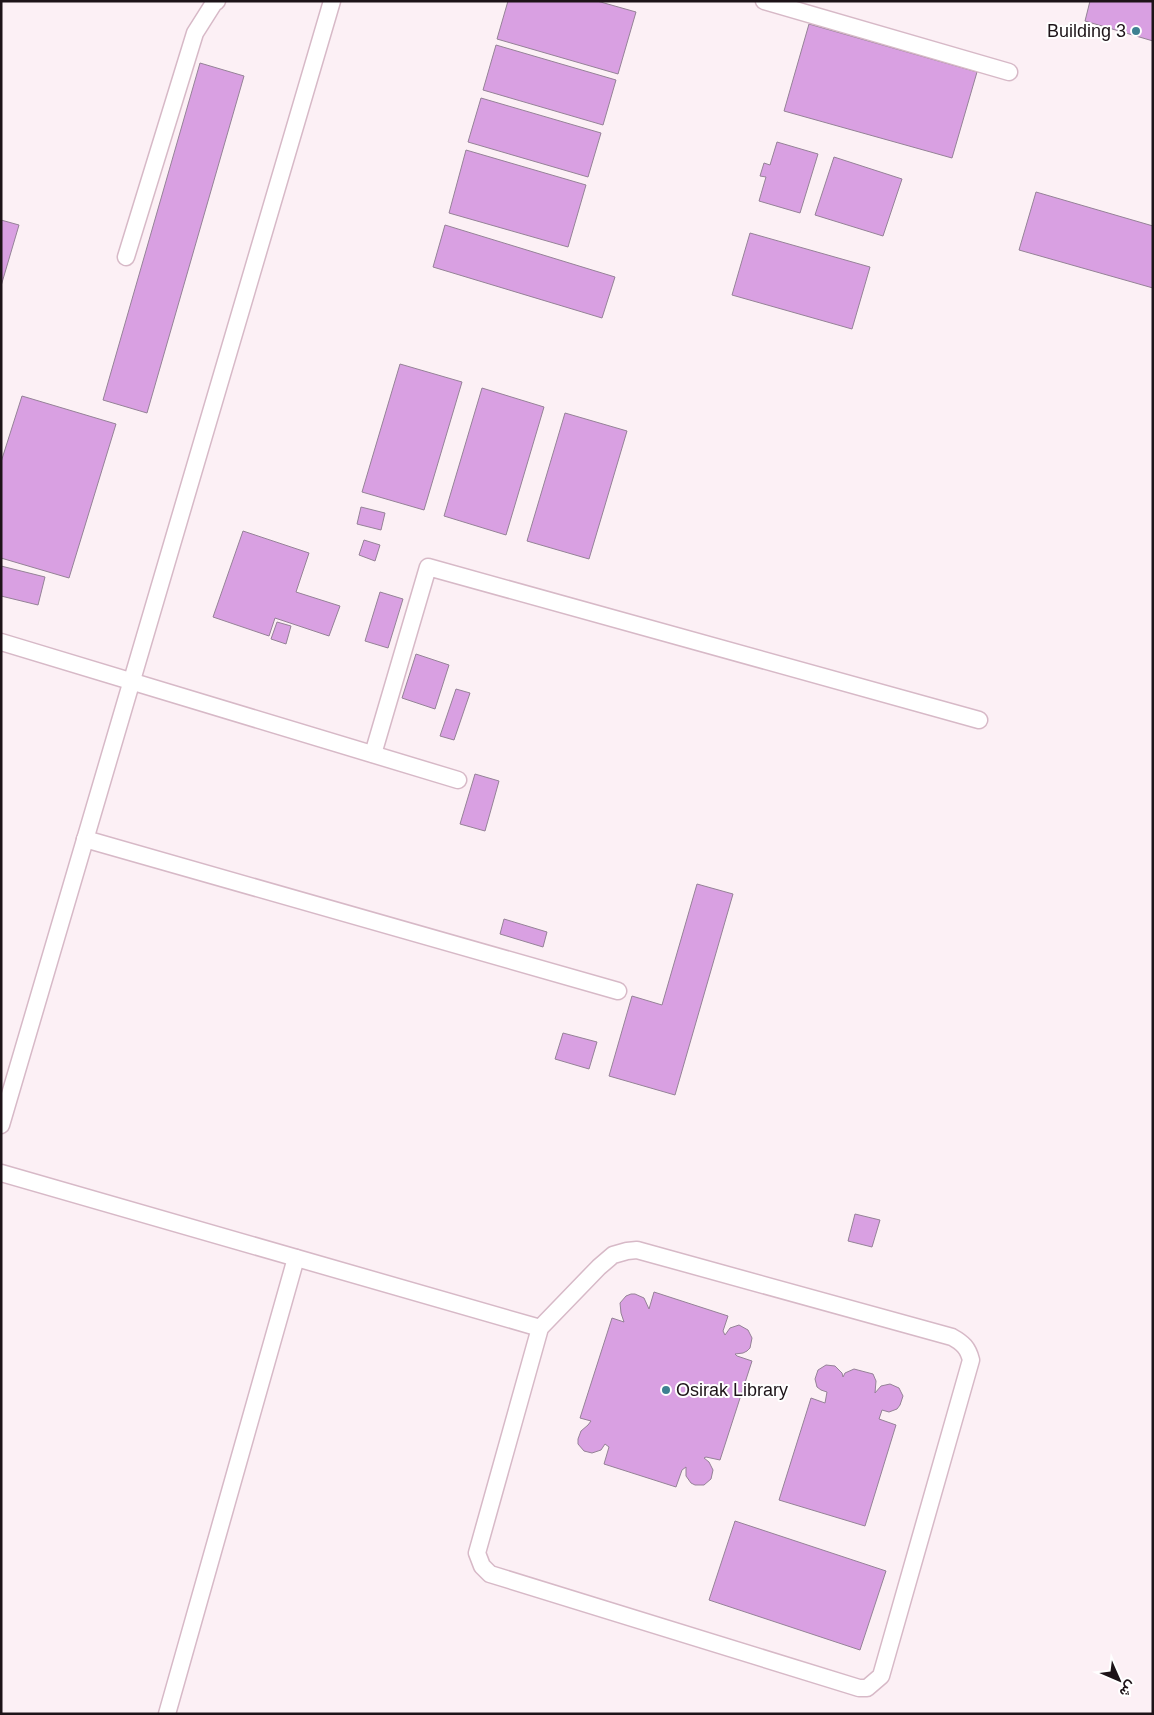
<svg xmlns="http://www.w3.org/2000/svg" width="1154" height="1715" viewBox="0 0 1154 1715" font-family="Helvetica,Vazirmatn,sans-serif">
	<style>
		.building { fill: #d9a0e2; stroke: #958297 }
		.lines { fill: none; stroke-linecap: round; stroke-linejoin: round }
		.service-casing { stroke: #d7b9c7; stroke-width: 19 }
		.service { stroke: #fff; stroke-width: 16 }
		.poi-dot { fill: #3d8091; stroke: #fff; stroke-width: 2 }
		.labels { text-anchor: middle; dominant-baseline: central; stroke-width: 4; stroke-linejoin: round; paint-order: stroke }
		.poi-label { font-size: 18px; fill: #1d1318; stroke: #fff; text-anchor: end }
	</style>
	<rect width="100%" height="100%" fill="#fcf0f5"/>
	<g class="building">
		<path d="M508,1H597L636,12L618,74L497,39Z"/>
		<path d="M1090,1H1153V41L1085,21Z"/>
		<path d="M809,24L977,72L952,158L784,111Z"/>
		<path d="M496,45L616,80L603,125L483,90Z"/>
		<path d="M200,63L244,76L147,413L103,400Z"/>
		<path d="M481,98L601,133L588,177L468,142Z"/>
		<path d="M777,142L818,154L800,213L759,201L766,177L760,176L764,163L770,165Z"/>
		<path d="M466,150L586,185L568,247L449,213Z"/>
		<path d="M834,157L902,179L883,236L815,215Z"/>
		<path d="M1036,192L1153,226V288L1019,250Z"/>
		<path d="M1,220L19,225L1,286Z"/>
		<path d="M445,225L615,277L602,318L433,267Z"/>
		<path d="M750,233L870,267L852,329L732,295Z"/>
		<path d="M400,364L462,382L424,510L362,492Z"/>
		<path d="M482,388L544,407L506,535L444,516Z"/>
		<path d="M22,396L116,424L69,578L1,558V462Z"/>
		<path d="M565,413L627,431L589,559L527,541Z"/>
		<path d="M361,507L385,513L381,530L357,524Z"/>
		<path d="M243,531L309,553L296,592L340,606L329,636L275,618L269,636L213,617Z"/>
		<path d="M364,540L380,545L375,561L359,555Z"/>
		<path d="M1,566L45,577L38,605L1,596Z"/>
		<path d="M380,592L403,599L388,648L365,641Z"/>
		<path d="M277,622L291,626L286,644L271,639Z"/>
		<path d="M416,654L449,665L435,709L402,698Z"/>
		<path d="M456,689L470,693L454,740L440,736Z"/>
		<path d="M475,774L499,781L485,831L460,824Z"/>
		<path d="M697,884L733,894L675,1095L609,1076L632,996L662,1005Z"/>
		<path d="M504,919L547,932L543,947L500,934Z"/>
		<path d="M563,1033L597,1042L589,1069L555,1059Z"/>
		<path d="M855,1214L880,1220L872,1247L848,1241Z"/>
		<path d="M654,1292L728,1316L723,1331L725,1335L730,1328L739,1325L748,1330L752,1338L750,1348L747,1351L743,1353L735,1354L737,1356L752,1361L720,1460L706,1457L704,1458L709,1462L713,1470L711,1479L704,1485H695L691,1483L686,1476V1467L682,1470L676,1487L604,1464L609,1447L605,1444L601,1450L592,1453L584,1451L578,1444V1439L581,1431L588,1425L591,1421L580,1418L612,1318L624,1322L621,1313L620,1303L626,1296L631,1294H635L644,1298L649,1309Z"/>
		<path d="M826,1365L835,1366L842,1373L843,1377L845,1373L854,1369L873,1374L876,1381L875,1393L881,1386L890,1384L899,1388L903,1396L900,1405L897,1409L889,1412L882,1410L879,1419L896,1425L865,1526L779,1500L811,1398L825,1403L827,1392L821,1390L817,1387L815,1379L818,1370Z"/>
		<path d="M735,1521L886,1571L860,1650L709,1600Z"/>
	</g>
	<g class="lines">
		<defs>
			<g id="service">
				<path d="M764,1L1009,72"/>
				<path d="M126,257L195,33L214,3L217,1"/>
				<path d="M1,642L458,780"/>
				<path d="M373,754L428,567L979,720"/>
				<path d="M85,839L618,991"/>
				<path d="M1,1125L332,1"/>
				<path d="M1,1173L540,1328"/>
				<path d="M637,1250L952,1337C963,1343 968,1348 971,1360L881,1676L867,1688H859L490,1574L482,1566L477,1553L540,1328L599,1267L613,1255L627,1251Z"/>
				<path d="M167,1714L296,1258"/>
			</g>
		</defs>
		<use href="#service" class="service-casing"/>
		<use href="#service" class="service"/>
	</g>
	<g class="poi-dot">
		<circle cx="1136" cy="31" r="5"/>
		<circle cx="666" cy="1390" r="5"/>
	</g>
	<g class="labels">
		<g class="poi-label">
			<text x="1126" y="31">Building 3</text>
			<text x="676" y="1390" text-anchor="start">Osirak Library</text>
		</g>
	</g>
	<rect width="1154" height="1715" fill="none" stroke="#1d1318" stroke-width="5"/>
	<g transform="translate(1119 1680) rotate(135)" stroke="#ffffff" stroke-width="4" paint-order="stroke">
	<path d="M0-4L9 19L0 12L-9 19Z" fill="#1d1318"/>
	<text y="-8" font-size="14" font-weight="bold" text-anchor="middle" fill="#1d1318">ش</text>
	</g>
</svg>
